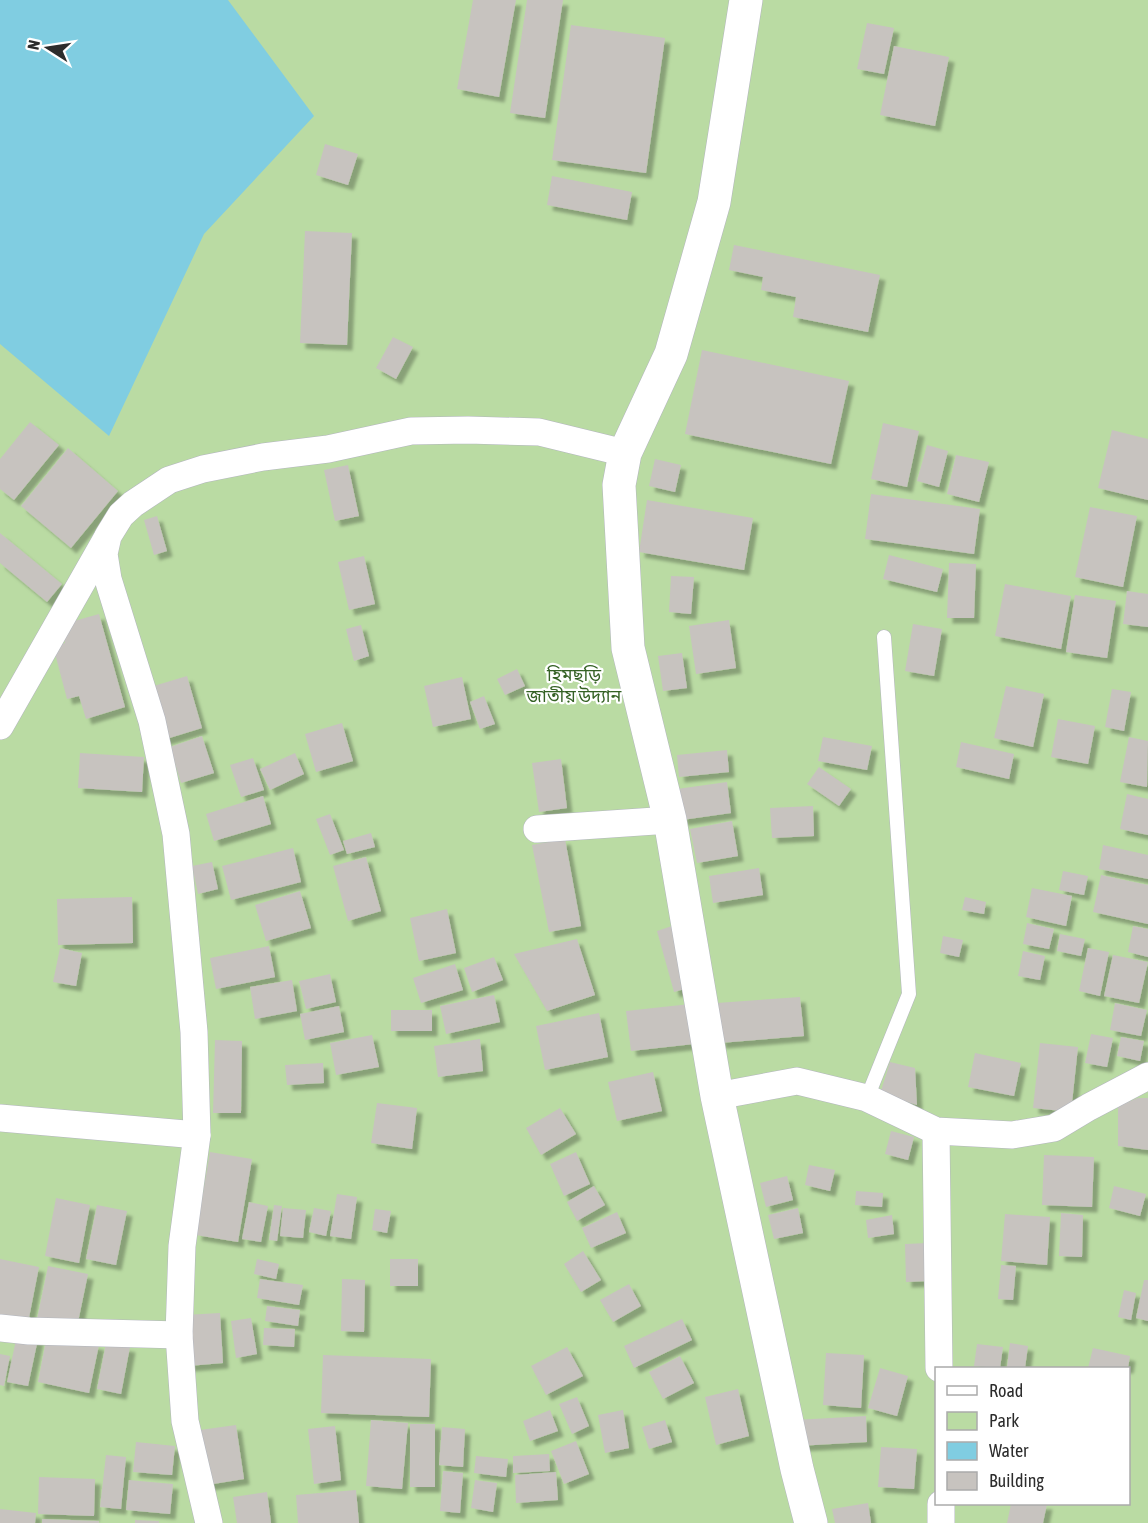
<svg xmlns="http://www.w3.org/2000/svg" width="1148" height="1523" viewBox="0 0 1148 1523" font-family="'Asap Condensed','Noto Sans Bengali',sans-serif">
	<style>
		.green { fill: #badba3; fill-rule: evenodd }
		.water { fill: #80cde1 }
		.building { fill: #c7c3bf; filter: url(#shadow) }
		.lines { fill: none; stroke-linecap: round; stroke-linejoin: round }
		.service-casing { stroke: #b3b6be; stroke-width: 15 }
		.minor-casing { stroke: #b3b6be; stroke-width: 28 }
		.tertiary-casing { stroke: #b3b6be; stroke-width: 34 }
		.service { stroke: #fff; stroke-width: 14 }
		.minor { stroke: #fff; stroke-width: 27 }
		.tertiary { stroke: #fff; stroke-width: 33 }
		.labels { text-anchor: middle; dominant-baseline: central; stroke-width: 4.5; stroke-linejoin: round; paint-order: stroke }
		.park-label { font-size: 18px; fill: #346124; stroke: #fff }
	</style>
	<defs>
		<filter id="shadow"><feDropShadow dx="5.5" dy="5.5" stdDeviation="1.5" flood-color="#0004"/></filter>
	</defs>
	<rect width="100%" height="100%" fill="#ece6e0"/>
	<path class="green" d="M0,0H1148V1523H0ZM936,1368H1128V1504H936Z"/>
	<path class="water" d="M0,0H228L314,116L204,234L109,436L0,344Z"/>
	<g class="building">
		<path d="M473,0H516L499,97L457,89Z"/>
		<path d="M527,0H563L545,118L510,113Z"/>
		<path d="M867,23L894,28L884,74L857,69Z"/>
		<path d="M571,25L665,38L646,173L552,160Z"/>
		<path d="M894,46L949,57L935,126L880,115Z"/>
		<path d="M325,144L358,154L348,185L316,175Z"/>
		<path d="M552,176L632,192L627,220L547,205Z"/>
		<path d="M305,231L352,233L347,345L300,343Z"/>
		<path d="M734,245L880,275L868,332L793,317L796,297L761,290L763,277L729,270Z"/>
		<path d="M393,337L413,347L396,379L376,368Z"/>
		<path d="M702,350L849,381L831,464L685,434Z"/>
		<path d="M30,422L59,445L14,500L0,489V459Z"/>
		<path d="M883,423L919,431L907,487L871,479Z"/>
		<path d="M1112,430L1148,439V500L1098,488Z"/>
		<path d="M927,445L948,451L939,487L917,481Z"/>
		<path d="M68,448L118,491L71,548L21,506Z"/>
		<path d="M956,455L989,462L979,502L947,494Z"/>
		<path d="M655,459L681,465L675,492L649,486Z"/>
		<path d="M348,465L359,516L335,521L324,470Z"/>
		<path d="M871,494L980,509L974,554L865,539Z"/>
		<path d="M647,500L753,518L744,570L639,552Z"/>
		<path d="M1090,507L1137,516L1123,587L1075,577Z"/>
		<path d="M157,516L167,551L154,555L144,520Z"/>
		<path d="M0,533L62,584L47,602L0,563Z"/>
		<path d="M889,555L943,569L937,592L883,579Z"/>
		<path d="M364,556L375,604L349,610L338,562Z"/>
		<path d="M949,563L976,564L974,618H947Z"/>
		<path d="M671,576L694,577L691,614L669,612Z"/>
		<path d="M1005,584L1071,596L1061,649L995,636Z"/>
		<path d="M1127,591L1148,594V627L1123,624Z"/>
		<path d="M1075,595L1116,601L1107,658L1066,652Z"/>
		<path d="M99,614L125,707L86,719L79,696L67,699L53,646L65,643L60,625Z"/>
		<path d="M729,620L736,668L696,674L689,626Z"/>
		<path d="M913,624L942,629L934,676L905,671Z"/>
		<path d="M361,625L369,656L354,661L346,629Z"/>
		<path d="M682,653L687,688L663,691L658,656Z"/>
		<path d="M517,669L525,686L505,695L497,679Z"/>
		<path d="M187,676L202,728L163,740L147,688Z"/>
		<path d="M462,677L471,719L433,727L424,686Z"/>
		<path d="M1006,686L1044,694L1033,747L994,738Z"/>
		<path d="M1112,689L1131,692L1124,731L1105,727Z"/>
		<path d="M484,696L495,724L480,729L470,702Z"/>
		<path d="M1058,719L1095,726L1088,764L1051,757Z"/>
		<path d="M342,723L353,761L316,772L305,734Z"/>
		<path d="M202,736L214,773L181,783L170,747Z"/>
		<path d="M823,737L872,746L867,770L818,761Z"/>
		<path d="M1129,737L1148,741L1147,787L1120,782Z"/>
		<path d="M961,742L1014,754L1009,779L956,767Z"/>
		<path d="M727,750L729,772L679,777L677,755Z"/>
		<path d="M80,753L144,757L142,792L78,788Z"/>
		<path d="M295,753L304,774L270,790L260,769Z"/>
		<path d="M253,758L264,790L241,797L230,765Z"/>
		<path d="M561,759L567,808L539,812L532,763Z"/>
		<path d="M819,767L851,789L839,806L807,784Z"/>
		<path d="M727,782L731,813L682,820L677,789Z"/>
		<path d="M1127,794L1148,799V835L1120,829Z"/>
		<path d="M263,796L271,824L214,841L206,814Z"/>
		<path d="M813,806L814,836L772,838L770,808Z"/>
		<path d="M330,814L344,850L330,855L316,819Z"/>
		<path d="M732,821L738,856L697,863L690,829Z"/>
		<path d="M371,833L375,847L347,854L343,841Z"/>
		<path d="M565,839L581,926L549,932L532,845Z"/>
		<path d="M1103,845L1148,855V879L1099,869Z"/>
		<path d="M293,848L301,882L231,900L222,866Z"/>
		<path d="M366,857L381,911L348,921L333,866Z"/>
		<path d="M212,862L218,889L198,894L192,866Z"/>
		<path d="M759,868L763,895L713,903L709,876Z"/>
		<path d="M1063,871L1088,876L1084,895L1059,890Z"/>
		<path d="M1101,875L1148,885V924L1093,912Z"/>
		<path d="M1032,888L1072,896L1066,926L1026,917Z"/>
		<path d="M300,891L311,928L266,941L255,905Z"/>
		<path d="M132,897L133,943L58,945L57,899Z"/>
		<path d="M965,897L986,902L984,914L962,910Z"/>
		<path d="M447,909L456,953L419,961L410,918Z"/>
		<path d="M1027,923L1054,929L1049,949L1023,944Z"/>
		<path d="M678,924L695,986L674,992L657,931Z"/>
		<path d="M1133,926L1148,929V957L1128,952Z"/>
		<path d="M1060,934L1085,939L1081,956L1057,951Z"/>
		<path d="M943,936L963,940L959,957L940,953Z"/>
		<path d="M577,939L595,995L547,1011L514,954Z"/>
		<path d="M269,946L275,977L216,989L210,958Z"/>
		<path d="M60,948L82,953L76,986L53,982Z"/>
		<path d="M1088,948L1109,952L1100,996L1079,991Z"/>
		<path d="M1023,951L1045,956L1040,980L1018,976Z"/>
		<path d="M1113,955L1148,962L1139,1003L1104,996Z"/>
		<path d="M494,957L503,980L472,992L464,968Z"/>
		<path d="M455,964L463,990L421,1003L413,978Z"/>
		<path d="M330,974L336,1002L306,1009L299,981Z"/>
		<path d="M292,980L297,1011L255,1019L250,987Z"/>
		<path d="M494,995L500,1022L446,1034L440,1006Z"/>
		<path d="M800,997L804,1036L720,1043L717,1003Z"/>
		<path d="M1115,1003L1147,1010L1141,1036L1110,1030Z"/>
		<path d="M690,1004L694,1044L631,1051L626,1011Z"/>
		<path d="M339,1006L344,1032L305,1040L300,1014Z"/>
		<rect x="391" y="1010" width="41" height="21"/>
		<path d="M599,1013L608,1057L545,1070L536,1026Z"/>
		<path d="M1091,1034L1113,1038L1107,1067L1085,1063Z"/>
		<path d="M372,1035L379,1067L336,1075L330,1043Z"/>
		<path d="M1121,1037L1144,1041L1140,1061L1117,1056Z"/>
		<path d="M480,1039L483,1071L438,1077L434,1046Z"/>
		<path d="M215,1040L242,1041L241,1113H213Z"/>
		<path d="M1040,1043L1078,1047L1071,1112L1033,1108Z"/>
		<path d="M975,1053L1021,1063L1014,1096L968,1087Z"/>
		<path d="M890,1062L915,1068L917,1105L880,1094Z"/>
		<path d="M323,1063L324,1083L287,1085L285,1065Z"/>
		<path d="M653,1072L662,1111L617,1121L608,1082Z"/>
		<path d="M1138,1098H1148V1150L1118,1146V1106Z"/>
		<path d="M377,1103L417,1108L412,1149L371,1143Z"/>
		<path d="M560,1108L576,1134L541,1155L526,1128Z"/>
		<path d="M891,1131L914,1137L908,1160L885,1154Z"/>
		<path d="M210,1152L252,1159L238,1242L196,1235Z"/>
		<path d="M576,1152L590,1184L564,1196L550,1164Z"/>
		<path d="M1044,1155L1094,1157L1092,1207L1042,1205Z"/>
		<path d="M809,1165L835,1170L830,1191L805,1185Z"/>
		<path d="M787,1176L793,1200L766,1207L760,1183Z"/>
		<path d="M594,1186L605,1205L577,1221L567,1202Z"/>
		<path d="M1114,1186L1146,1194L1140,1216L1109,1208Z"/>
		<path d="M856,1191L883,1193L882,1207L855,1205Z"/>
		<path d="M337,1194L357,1197L351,1239L330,1236Z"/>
		<path d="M56,1198L90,1205L79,1263L45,1256Z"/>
		<path d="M249,1202L268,1206L261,1242L242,1239Z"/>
		<path d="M97,1205L127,1211L116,1265L86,1259Z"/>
		<path d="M274,1205L282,1206L277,1241L269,1240Z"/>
		<path d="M283,1208L306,1210L303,1238L280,1236Z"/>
		<path d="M314,1208L331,1211L326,1236L309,1232Z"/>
		<path d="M798,1208L803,1233L774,1239L768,1215Z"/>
		<path d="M375,1209L391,1211L387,1233L372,1230Z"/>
		<path d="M617,1212L626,1233L591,1248L582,1228Z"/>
		<path d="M1061,1213L1083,1215L1082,1257L1059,1256Z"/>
		<path d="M1005,1214L1050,1217L1047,1265L1001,1261Z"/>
		<path d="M892,1215L894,1234L868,1238L866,1220Z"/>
		<path d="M928,1243L930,1281L906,1282L905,1244Z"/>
		<path d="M583,1251L601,1280L581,1292L564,1264Z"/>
		<path d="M0,1259L39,1267L27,1328L0,1323Z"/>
		<path d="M257,1259L279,1264L276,1279L254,1274Z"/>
		<rect x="390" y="1259" width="28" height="27"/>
		<path d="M1001,1265L1016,1266L1013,1300L998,1299Z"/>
		<path d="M48,1266L88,1274L77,1327L37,1319Z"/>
		<path d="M260,1279L303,1285L299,1305L257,1298Z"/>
		<path d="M342,1279L365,1280L364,1332L341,1331Z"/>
		<path d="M1144,1280H1148V1321L1136,1318Z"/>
		<path d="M629,1284L641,1306L613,1322L600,1300Z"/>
		<path d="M1124,1290L1136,1293L1131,1320L1118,1317Z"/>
		<path d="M267,1306L300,1310L298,1326L265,1321Z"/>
		<path d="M220,1313L223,1363L188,1366L184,1315Z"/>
		<path d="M251,1318L257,1354L236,1358L231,1321Z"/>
		<path d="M682,1319L692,1340L634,1368L624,1346Z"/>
		<path d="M264,1328L295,1329L294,1347L263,1345Z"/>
		<path d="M17,1335L38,1339L28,1386L7,1382Z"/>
		<path d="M47,1335L99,1345L89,1393L38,1382Z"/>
		<path d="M106,1343L130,1347L121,1394L97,1389Z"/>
		<path d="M1010,1343L1028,1346L1025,1368L1007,1367Z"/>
		<path d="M977,1344L1003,1347L1000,1368L974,1366Z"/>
		<path d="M567,1347L583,1376L546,1395L531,1366Z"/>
		<path d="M1093,1348L1130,1356L1128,1368H1088Z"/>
		<path d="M826,1353L864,1355L861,1408L823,1405Z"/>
		<path d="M0,1354L10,1356L4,1386L0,1385Z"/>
		<path d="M323,1355L431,1359L429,1417L321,1413Z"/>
		<path d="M680,1356L694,1383L663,1399L649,1372Z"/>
		<path d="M880,1368L908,1376L897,1416L868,1408Z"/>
		<path d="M738,1389L749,1436L716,1445L705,1397Z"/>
		<path d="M577,1397L589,1426L572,1434L559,1404Z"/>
		<path d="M550,1410L558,1431L530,1441L523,1421Z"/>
		<path d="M623,1410L629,1448L605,1453L598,1415Z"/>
		<path d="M866,1416L867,1442L797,1446L795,1420Z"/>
		<path d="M371,1420L408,1423L402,1489L366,1486Z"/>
		<path d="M665,1420L672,1442L649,1449L642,1427Z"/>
		<rect x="410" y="1424" width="25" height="63"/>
		<path d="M236,1425L244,1479L207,1485L200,1430Z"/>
		<path d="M335,1426L341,1480L314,1484L308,1429Z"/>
		<path d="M442,1427L465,1429L463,1467L439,1465Z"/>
		<path d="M576,1441L589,1474L564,1484L551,1451Z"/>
		<path d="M136,1442L175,1446L172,1475L133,1472Z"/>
		<path d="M881,1447L917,1449L914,1489L878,1487Z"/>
		<path d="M549,1454L550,1471L513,1473V1456Z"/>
		<path d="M106,1455L126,1457L121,1509L100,1507Z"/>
		<path d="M476,1456L508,1459L506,1477L474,1473Z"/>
		<path d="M443,1471L463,1473L460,1513L440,1511Z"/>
		<path d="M556,1472L558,1500L516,1503L515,1475Z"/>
		<path d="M39,1477L95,1479L94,1516L38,1514Z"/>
		<path d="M129,1480L173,1484L170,1514L126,1510Z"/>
		<path d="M475,1480L497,1483L493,1512L471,1508Z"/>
		<path d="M356,1490L359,1523H298L296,1495Z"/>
		<path d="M267,1492L271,1523H237L233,1497Z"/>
		<path d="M868,1503L871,1523H835L832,1509Z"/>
		<path d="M1011,1504H1047L1043,1523H1007Z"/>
		<path d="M0,1509L36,1513L35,1523H0Z"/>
		<path d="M42,1519L99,1521V1523H42Z"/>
		<path d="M135,1520L159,1521V1523H135Z"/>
	</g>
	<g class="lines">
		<defs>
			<path id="service" d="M867,1098L909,994L884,637"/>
			<g id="minor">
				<path d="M0,726L106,540"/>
				<path d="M537,829L670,820"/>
				<path d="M717,1096L797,1081L867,1098L936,1131L1012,1135L1054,1128L1089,1107L1148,1076"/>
				<path d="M0,1118L197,1135"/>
				<path d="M936,1131L939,1368"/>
				<path d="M0,1328L29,1331L179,1335"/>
				<path d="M941,1504V1523"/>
				<path d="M209,1523L185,1421L179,1335L182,1246L197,1135L194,1032L176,834L152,721L108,579L104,554L108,536L121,515L133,504L169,480L203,469L263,457L328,449L411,431L468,430L539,432L625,453"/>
			</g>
			<path id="tertiary" d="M746,0L714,202L671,354L625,453L619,485L628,648L670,820L717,1096L797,1469L811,1523"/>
		</defs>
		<use href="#service" class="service-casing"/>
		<use href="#minor" class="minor-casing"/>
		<use href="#tertiary" class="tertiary-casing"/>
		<use href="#service" class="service"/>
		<use href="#minor" class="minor"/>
		<use href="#tertiary" class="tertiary"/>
	</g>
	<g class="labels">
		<g class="park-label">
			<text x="574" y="674">হিমছড়ি<tspan x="574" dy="21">জাতীয় উদ্যান</tspan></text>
		</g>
	</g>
	<rect x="935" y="1367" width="195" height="138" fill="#ffffff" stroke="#ababab" stroke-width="1.5"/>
	<rect x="947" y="1386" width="30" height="9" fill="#ffffff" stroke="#ababab" stroke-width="1.5"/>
	<text x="989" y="1397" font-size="18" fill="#2c2c2c">Road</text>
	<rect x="947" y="1412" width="30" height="18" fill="#badba3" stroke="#ababab" stroke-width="1.5"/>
	<text x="989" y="1427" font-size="18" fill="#2c2c2c">Park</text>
	<rect x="947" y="1442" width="30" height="18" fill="#80cde1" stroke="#ababab" stroke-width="1.5"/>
	<text x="989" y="1457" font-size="18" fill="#2c2c2c">Water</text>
	<rect x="947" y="1472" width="30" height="18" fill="#c7c3bf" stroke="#ababab" stroke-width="1.5"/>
	<text x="989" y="1487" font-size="18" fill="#2c2c2c">Building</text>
	<g transform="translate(48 48) rotate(282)" stroke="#ffffff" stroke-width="4.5" paint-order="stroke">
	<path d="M0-4.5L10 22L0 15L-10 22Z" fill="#2c2c2c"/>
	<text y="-9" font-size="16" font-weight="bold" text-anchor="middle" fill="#2c2c2c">N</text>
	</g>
</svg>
